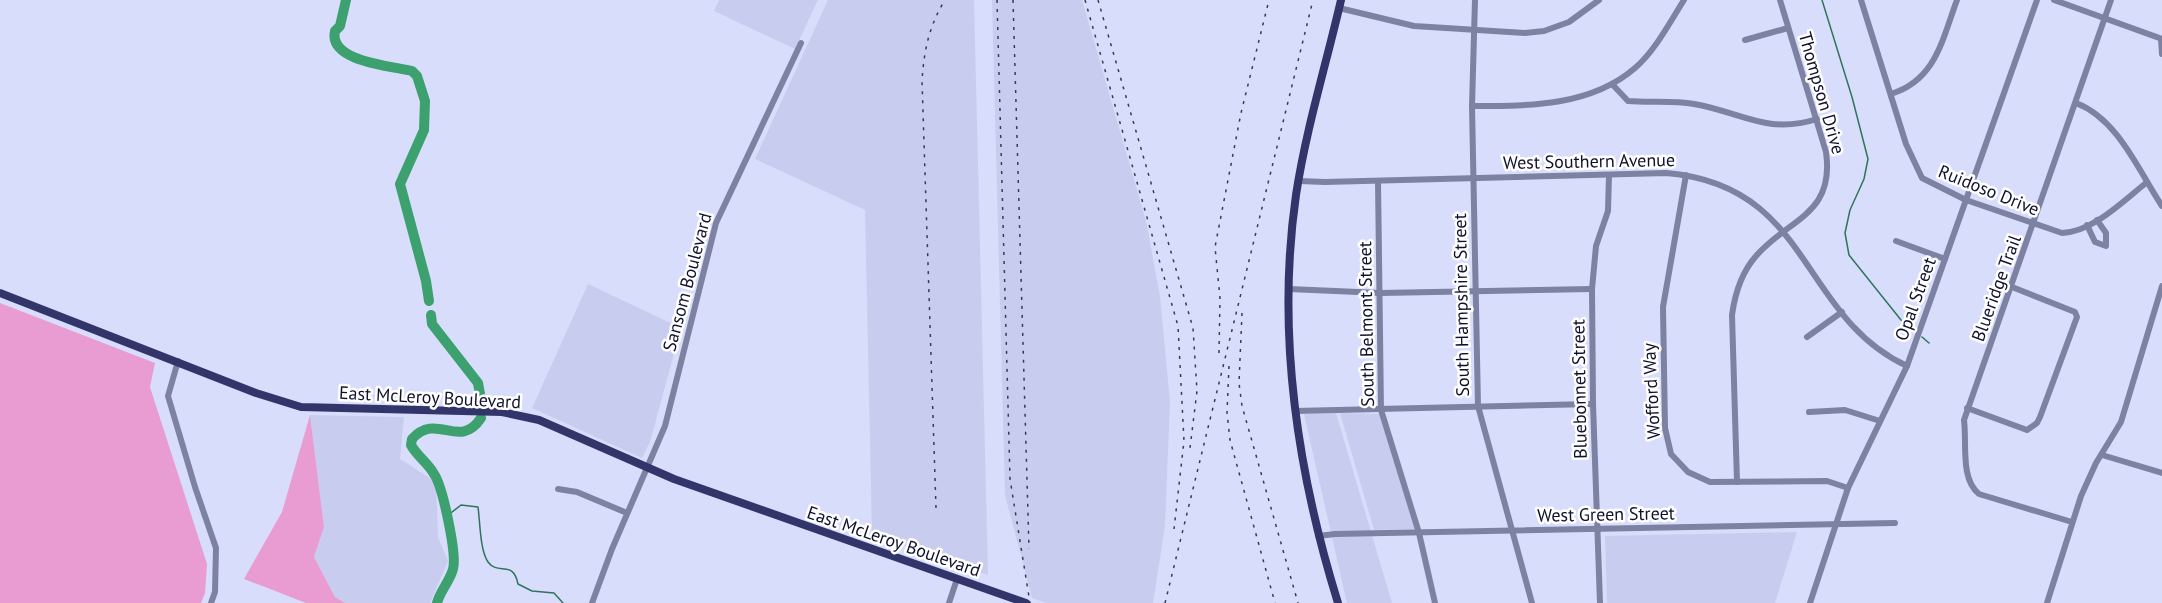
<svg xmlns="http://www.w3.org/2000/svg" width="2162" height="603" viewBox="0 0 2162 603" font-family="'PT Sans',sans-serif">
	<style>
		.built { fill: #c8cdef }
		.green { fill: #e99cd2 }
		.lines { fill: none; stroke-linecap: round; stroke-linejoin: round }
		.stream { stroke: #2e755b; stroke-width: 1.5 }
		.river { stroke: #3ca06f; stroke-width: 10 }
		.minor { stroke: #7d82a2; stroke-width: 6 }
		.major { stroke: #32356a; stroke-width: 8 }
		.rail { stroke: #383a56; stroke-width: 1.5; stroke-dasharray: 3 6; stroke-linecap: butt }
		.labels { text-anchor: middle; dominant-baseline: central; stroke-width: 5; stroke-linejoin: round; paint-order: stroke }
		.street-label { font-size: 18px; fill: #0f102c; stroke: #fff }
	</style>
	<rect width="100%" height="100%" fill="#d8ddfc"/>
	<g class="built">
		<path d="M719,0H818L795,49L714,11Z"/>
		<path d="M828,0H974L988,575L872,534L865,210L755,159Z"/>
		<path d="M992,0H1082L1146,221L1160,296L1170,402L1165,526L1153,603H1046L1032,598L1005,495Z"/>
		<path d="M588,284L681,328L650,442L642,458L532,408Z"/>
		<path d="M1336,413L1392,603H1347L1304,414Z"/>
		<path d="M1340,413L1379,414L1415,529L1374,530Z"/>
		<path d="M310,415L404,417L400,459L436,482L438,537L448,561L430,603H345L335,597L314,557L324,527Z"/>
		<path d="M1797,532L1775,603H1607L1605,536Z"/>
	</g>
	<g class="green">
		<path d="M0,303L155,363L150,387L207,564L205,593L201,603H0Z"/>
		<path d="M310,415L324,527L314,557L335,597L345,603H306L244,579L282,512Z"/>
	</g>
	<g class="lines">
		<g class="stream">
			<path d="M1822,0L1852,97L1868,159L1864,179L1850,210L1845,233L1849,255L1901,320L1914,331"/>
			<path d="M1922,337L1929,343"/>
			<path d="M447,516L461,505L478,507C480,521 480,551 488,562C498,576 513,559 518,584L532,591L554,593L563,603"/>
		</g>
		<g class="river">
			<path d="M346,0L340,26L335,31C328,62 393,66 412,71L417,76L425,101L424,130L400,184L426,281L429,301"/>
			<path d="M431,315L432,324L478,383L482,405"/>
			<path d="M437,603C440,591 450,581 453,569C457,555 443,487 434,474C428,463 417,456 411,445L412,439C437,411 459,451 481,418"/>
		</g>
		<g class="minor">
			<path d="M1475,0L1472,106L1478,406L1532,603"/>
			<path d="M1861,0L1906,144L1922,178L1966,200L2062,233C2093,232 2123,201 2146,183"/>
			<path d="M2054,0L2162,39"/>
			<path d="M1339,8L1414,26L1525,33L1544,31L1569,22L1599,0"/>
			<path d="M2161,39L2162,54"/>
			<path d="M1745,40L1788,28"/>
			<path d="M1612,84L1628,101C1650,103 1672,100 1694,104C1741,112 1767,135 1817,119"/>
			<path d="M1891,94C1936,80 1942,40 1957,0"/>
			<path d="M2076,103C2118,119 2138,170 2162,206"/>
			<path d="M1472,106C1527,106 1590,107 1635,68C1655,51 1670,22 1684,0"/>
			<path d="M1686,175L1663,307L1665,428L1671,454L1688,472L1710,482L1827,481L1848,488"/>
			<path d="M1299,181L1325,182L1666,173C1812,185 1799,316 1907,366"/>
			<path d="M1378,181L1381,410L1419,533L1435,603"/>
			<path d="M2087,225L2095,242L2106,246V233L2097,220"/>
			<path d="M1896,241L1945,259"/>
			<path d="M1289,289L1381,293L1592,289"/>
			<path d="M1807,337L1842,312"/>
			<path d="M178,361L168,396L195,487L216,548L215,592L211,603"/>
			<path d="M1967,408L2027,430L2037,423L2040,417L2077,317L2075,312L2012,287"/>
			<path d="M1295,411L1593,404"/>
			<path d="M1809,412L1845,410L1880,421"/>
			<path d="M2102,455L2162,473"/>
			<path d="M1737,482L1732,315C1735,293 1741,273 1756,256C1789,218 1835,215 1826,152L1780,0"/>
			<path d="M558,489L577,492L627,513"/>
			<path d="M2072,522L1979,494C1960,479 1967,443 1964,420L2111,0"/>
			<path d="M1318,536L1335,534L1895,523"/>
			<path d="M592,603L612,549L665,426L716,223L801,43"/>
			<path d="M949,603L957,579"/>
			<path d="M1600,603L1593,404L1592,289L1596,246L1608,211L1609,175"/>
			<path d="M1810,603L1848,488L1907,366L2037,0"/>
			<path d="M2047,603L2081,496L2096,463L2121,422L2162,286"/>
		</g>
		<g class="major">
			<path d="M0,293L256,393L301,407L502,412L539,420L674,479L1026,603"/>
			<path d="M1338,603C1297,471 1276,333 1296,195C1306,129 1326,65 1341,0"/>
		</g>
		<g class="rail">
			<path d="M997,0L1010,479L1030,603"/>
			<path d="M1013,0L1029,549"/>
			<path d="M1085,0L1178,326L1184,441L1174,529"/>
			<path d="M1098,0L1193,328L1197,391L1190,448"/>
			<path d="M1242,313L1239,383L1242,406L1298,603"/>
			<path d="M1219,353L1220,298L1215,247L1241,113L1269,0"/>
			<path d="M1229,366L1227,413L1230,440L1275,603"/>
			<path d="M936,508L922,81C924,50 929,26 945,0"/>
			<path d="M1165,603L1313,0"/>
		</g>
	</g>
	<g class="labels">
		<g class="street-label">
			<text transform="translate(1822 93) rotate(74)">Thompson Drive</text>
			<text transform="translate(1589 161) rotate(-1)">West Southern Avenue</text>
			<text transform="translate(1989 190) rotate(22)">Ruidoso Drive</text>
			<text transform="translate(687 282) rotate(-75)">Sansom Boulevard</text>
			<text transform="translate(1996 288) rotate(-70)">Blueridge Trail</text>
			<text transform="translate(1915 299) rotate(-70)">Opal Street</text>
			<text transform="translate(1461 305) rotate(-91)">South Hampshire Street</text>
			<text transform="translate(1366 324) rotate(-91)">South Belmont Street</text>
			<text transform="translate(1579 389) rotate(-91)">Bluebonnet Street</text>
			<text transform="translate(1651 391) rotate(-93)">Wofford Way</text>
			<text transform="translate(430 397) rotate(3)">East McLeroy Boulevard</text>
			<text transform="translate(1606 514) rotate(-1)">West Green Street</text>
			<text transform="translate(894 541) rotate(19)">East McLeroy Boulevard</text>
		</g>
	</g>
</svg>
